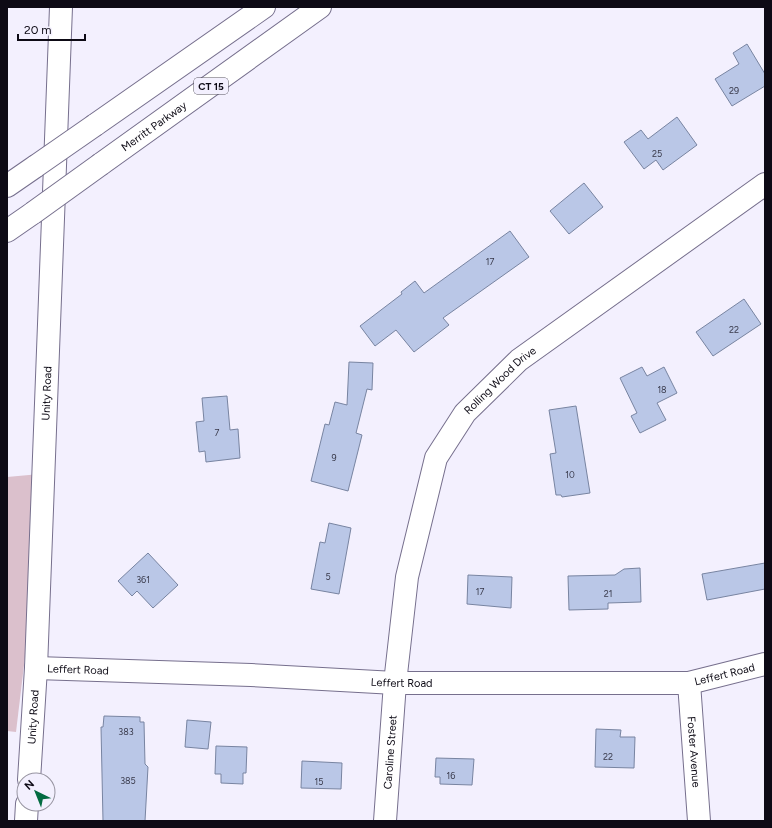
<svg xmlns="http://www.w3.org/2000/svg" width="772" height="828" viewBox="0 0 772 828" font-family="Figtree,sans-serif">
	<style>
		.green { fill: #dbc0cc }
		.building { fill: #bac7e7; stroke: #7884a1 }
		.lines { fill: none; stroke-linecap: round; stroke-linejoin: round }
		.minor-casing { stroke: #766f8d; stroke-width: 24 }
		.secondary-casing { stroke: #766f8d; stroke-width: 24 }
		.motorway-casing { stroke: #766f8d; stroke-width: 24 }
		.minor { stroke: #fff; stroke-width: 22 }
		.secondary { stroke: #fff; stroke-width: 22 }
		.motorway { stroke: #fff; stroke-width: 22 }
		.motorway-bridge-casing { stroke: #766f8d; stroke-width: 24; stroke-linecap: butt }
		.motorway-bridge { stroke: #fff; stroke-width: 22 }
		.labels { text-anchor: middle; dominant-baseline: central; stroke-width: 3.5; stroke-linejoin: round; paint-order: stroke }
		.number-label { font-size: 9px; fill: #38394a }
		.shield { fill: #f3f0fe; stroke: #524f5b; stroke-width: 1 }
		.shield-label { font-size: 10px; font-weight: bold; fill: #0d0a15 }
		.street-label { font-size: 11px; fill: #0d0a15; stroke: #f3f0fe }
	</style>
	<rect width="100%" height="100%" fill="#f3f0fe"/>
	<path class="green" d="M40,474L28,632L16,732L7,731V477Z"/>
	<g class="building">
		<path d="M747,44L765,74V86L732,106L715,79L739,64L733,53Z"/>
		<path d="M677,117L697,145L663,170L656,160L644,169L624,142L641,130L648,139Z"/>
		<path d="M584,183L603,207L569,234L550,211Z"/>
		<path d="M510,231L529,257L443,318L449,325L414,352L396,330L375,346L360,326L402,294L401,292L415,281L424,293Z"/>
		<path d="M744,299L761,324L713,356L696,332Z"/>
		<path d="M349,362L373,363L372,390L367,389L356,433L362,435L348,491L311,481L325,424L329,425L335,402L347,405Z"/>
		<path d="M642,367L647,376L664,367L677,393L657,403L666,420L640,433L631,416L637,413L620,378Z"/>
		<path d="M227,396L230,430L238,429L240,458L206,462L205,451L199,452L196,422L204,421L202,398Z"/>
		<path d="M576,406L590,493L562,497L561,495H556L550,454L556,453L549,410Z"/>
		<path d="M329,523L351,528L339,594L311,589L320,542L325,543Z"/>
		<path d="M148,553L178,585L153,608L137,591L132,596L118,581Z"/>
		<path d="M765,563V589L707,600L702,574Z"/>
		<path d="M640,568L641,602L608,603V609L569,610L568,576L615,575L624,569Z"/>
		<path d="M468,575L512,577L511,608L467,604Z"/>
		<path d="M104,716L140,717V722H144L145,764L148,767L145,821H103L101,727H103Z"/>
		<path d="M187,720L211,722L208,749L185,747Z"/>
		<path d="M596,729L621,730L620,737H635L634,768L595,767Z"/>
		<path d="M216,746L247,747L246,773H243V784L221,783V774H215Z"/>
		<path d="M436,758L474,759L472,785L440,784V777H435Z"/>
		<path d="M302,761L342,763L341,789L301,788Z"/>
	</g>
	<g class="lines">
		<defs>
			<g id="minor">
				<path id="s1" d="M36,668L251,675L395,683H689L765,664"/>
				<path id="s2" d="M689,683L699,821"/>
				<path id="s3" d="M385,821L395,683L407,577L436,458L465,413L519,360L765,184"/>
			</g>
			<g id="secondary">
				<path id="s4" d="M29,780L36,668L61,7"/>
				<path d="M26,821L27,804"/>
			</g>
			<g id="motorway">
				<path d="M95,125L264,7"/>
				<path id="s5" d="M101,164L320,7"/>
				<path d="M7,186L36,166"/>
				<path d="M7,231L33,213"/>
			</g>
		</defs>
		<use href="#minor" class="minor-casing"/>
		<use href="#secondary" class="secondary-casing"/>
		<use href="#motorway" class="motorway-casing"/>
		<use href="#minor" class="minor"/>
		<use href="#secondary" class="secondary"/>
		<use href="#motorway" class="motorway"/>
		<defs>
			<g id="motorway-bridge">
				<path d="M36,166L95,125"/>
				<path d="M33,213L101,164"/>
			</g>
		</defs>
		<use href="#motorway-bridge" class="motorway-bridge-casing"/>
		<use href="#motorway-bridge" class="motorway-bridge"/>
	</g>
	<g class="labels">
		<g class="number-label">
			<text x="734" y="90">29</text>
			<text x="657" y="153">25</text>
			<text x="490" y="261">17</text>
			<text x="734" y="329">22</text>
			<text x="662" y="389">18</text>
			<text x="217" y="432">7</text>
			<text x="334" y="457">9</text>
			<text x="570" y="474">10</text>
			<text x="328" y="576">5</text>
			<text x="143" y="579">361</text>
			<text x="480" y="591">17</text>
			<text x="608" y="593">21</text>
			<text x="126" y="731">383</text>
			<text x="608" y="756">22</text>
			<text x="451" y="775">16</text>
			<text x="128" y="780">385</text>
			<text x="319" y="781">15</text>
		</g>
		<rect class="shield" x="194" y="78" width="34" height="16" rx="3"/>
		<g class="shield-label">
			<text x="211" y="86">CT 15</text>
		</g>
		<g class="street-label">
			<text stroke="none"><textPath href="#s5" startOffset="65">Merritt Parkway</textPath></text>
			<text stroke="none"><textPath href="#s3" startOffset="469">Rolling Wood Drive</textPath></text>
			<text stroke="none"><textPath href="#s4" startOffset="387">Unity Road</textPath></text>
			<text stroke="none"><textPath href="#s1" startOffset="42">Leffert Road</textPath></text>
			<text stroke="none"><textPath href="#s1" startOffset="690">Leffert Road</textPath></text>
			<text stroke="none"><textPath href="#s1" startOffset="366">Leffert Road</textPath></text>
			<text stroke="none"><textPath href="#s4" startOffset="63">Unity Road</textPath></text>
			<text stroke="none"><textPath href="#s3" startOffset="69">Caroline Street</textPath></text>
			<text stroke="none"><textPath href="#s2" startOffset="69">Foster Avenue</textPath></text>
		</g>
	</g>
	<rect width="772" height="828" fill="none" stroke="#0d0a15" stroke-width="16"/>
	<g transform="translate(36 792) rotate(317)"><circle r="19" fill="#f3f0fe" stroke="#9794a1"/>
	<path d="M0-3L7 15L0 10L-7 15Z" fill="#036b41"/>
	<text y="-6" font-size="11" font-weight="bold" text-anchor="middle" fill="#0d0a15">N</text>
	</g>
	<path d="M18 34v6h67v-6" fill="none" stroke="#0d0a15" stroke-width="2"/>
	<text x="24" y="34" font-size="12" fill="#0d0a15" stroke="#f3f0fe" stroke-width="3" paint-order="stroke">20 m</text>
</svg>
